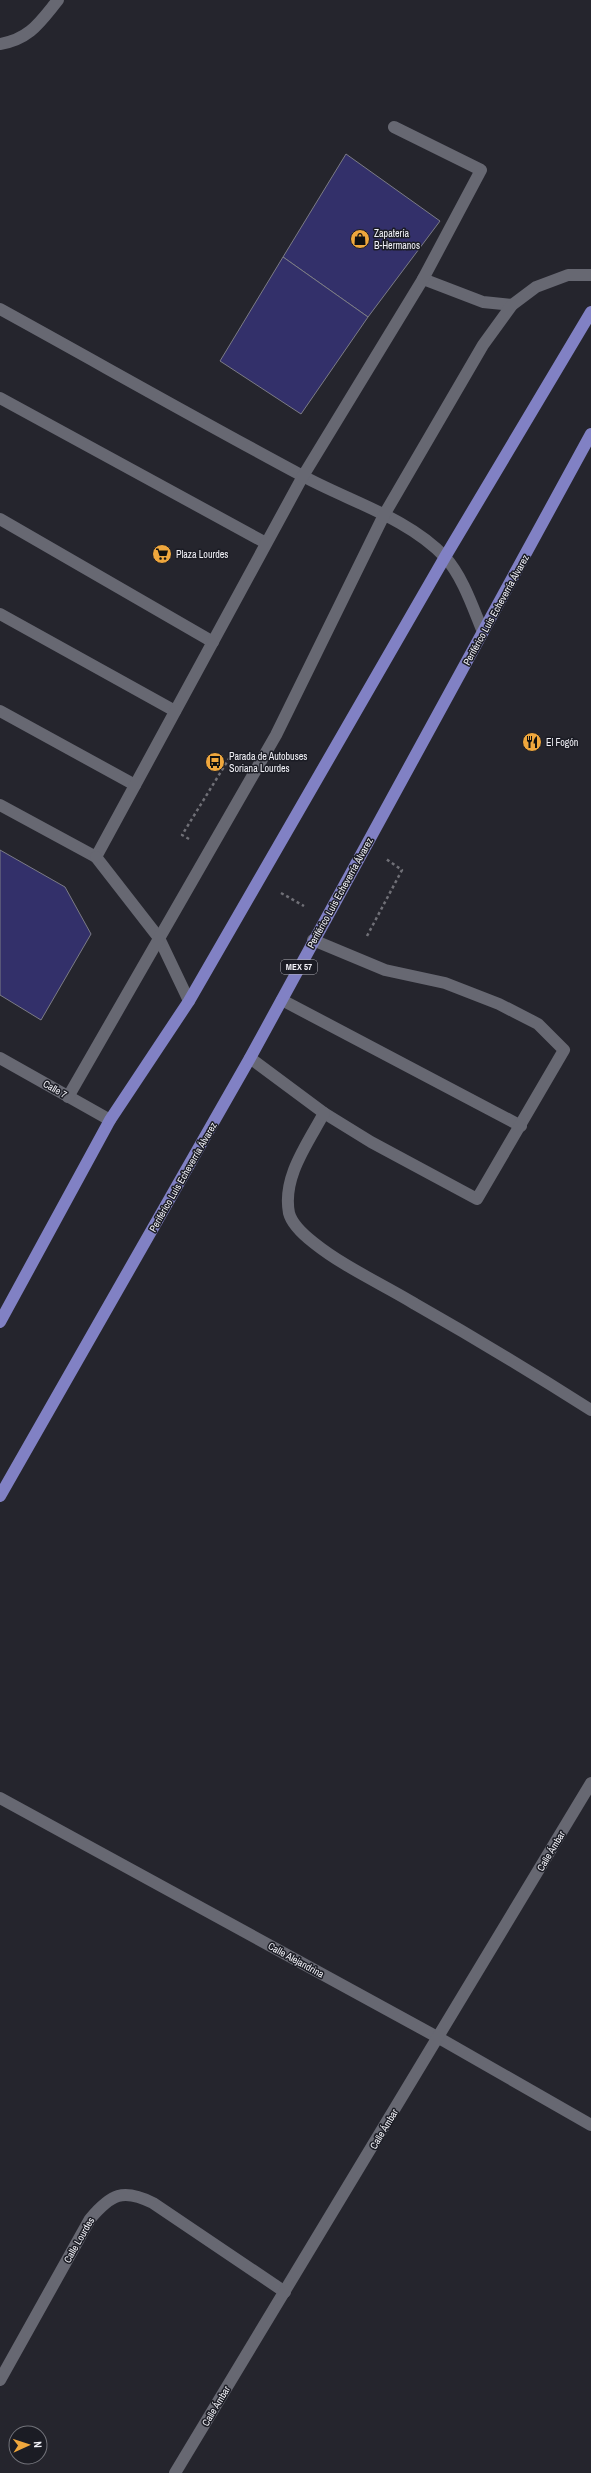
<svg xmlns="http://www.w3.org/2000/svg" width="591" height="2473" viewBox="0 0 591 2473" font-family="'Archivo Narrow',sans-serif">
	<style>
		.building { fill: #33306a; stroke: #7c7c86 }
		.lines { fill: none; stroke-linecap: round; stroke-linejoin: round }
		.path { stroke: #707077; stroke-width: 2.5; stroke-dasharray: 3 3; stroke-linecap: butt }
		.minor { stroke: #676872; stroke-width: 12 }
		.major { stroke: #8181c4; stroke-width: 12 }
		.labels { text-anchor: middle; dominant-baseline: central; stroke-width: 3; stroke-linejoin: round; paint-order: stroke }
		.shield { fill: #1b1c24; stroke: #b2b2b9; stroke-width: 1 }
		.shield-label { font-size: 9px; font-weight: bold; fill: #f3f3f9 }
		.poi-label { font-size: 10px; fill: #f3f3f9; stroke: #1b1c24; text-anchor: start }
		.street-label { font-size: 10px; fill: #f3f3f9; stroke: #1b1c24 }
	</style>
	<rect width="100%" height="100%" fill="#25252d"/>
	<g class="building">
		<path d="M346,154L440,221L368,317L283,257Z"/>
		<path d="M283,257L368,317L301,414L220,361Z"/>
		<path d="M0,850L65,887L91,934L41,1020L0,995Z"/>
	</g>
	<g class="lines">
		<g class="path">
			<path d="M189,839L182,835L230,757L234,755"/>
			<path d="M281,893L304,906"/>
			<path d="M367,936L402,870L386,859"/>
		</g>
		<g class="minor">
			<path d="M0,44C30,39 40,22 58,0"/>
			<path d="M423,279L483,302L512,305"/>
			<path d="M0,309C100,364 200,421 301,475C348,501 407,517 445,557C463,577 473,608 483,632"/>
			<path d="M0,398L266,543"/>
			<path d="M0,519L213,642"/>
			<path d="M0,614L175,711"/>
			<path d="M0,711L135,785"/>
			<path d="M0,805L96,857L303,476L423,279L481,170L394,127"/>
			<path d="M96,857L159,938L189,1001"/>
			<path d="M282,1000L521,1126"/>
			<path d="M0,1058L110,1120"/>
			<path d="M250,1058L324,1113L371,1142L477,1199L564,1050L538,1024L499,1004L445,983L385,970L313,940"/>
			<path d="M68,1097L276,735L384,515L483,345L512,305L536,287L568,275H591"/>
			<path d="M324,1113C308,1143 282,1177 289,1213C292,1225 305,1236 314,1243C344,1267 382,1284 415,1304C475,1338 533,1373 591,1410"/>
			<path d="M0,1798L439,2038L591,2125"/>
			<path d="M0,2380L90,2219C111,2194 123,2188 153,2203L285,2292"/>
			<path d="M175,2473L591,1783"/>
		</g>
		<g class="major">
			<path d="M0,1322L110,1120L189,1001L445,557L591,312"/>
			<path d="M0,1496L250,1058L591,434"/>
		</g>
	</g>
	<defs>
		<symbol id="shop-disc" viewBox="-11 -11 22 22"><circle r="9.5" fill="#efa73d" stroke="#1b1c24"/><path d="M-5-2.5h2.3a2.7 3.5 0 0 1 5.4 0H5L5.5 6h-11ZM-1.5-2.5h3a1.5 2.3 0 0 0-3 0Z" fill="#111"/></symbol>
		<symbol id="supermarket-disc" viewBox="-11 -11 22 22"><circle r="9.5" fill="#efa73d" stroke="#1b1c24"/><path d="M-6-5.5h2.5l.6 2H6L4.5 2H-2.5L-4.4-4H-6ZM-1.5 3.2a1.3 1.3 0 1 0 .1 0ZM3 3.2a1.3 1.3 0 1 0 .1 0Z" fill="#111"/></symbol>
		<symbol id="restaurant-disc" viewBox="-11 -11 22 22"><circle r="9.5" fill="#efa73d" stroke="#1b1c24"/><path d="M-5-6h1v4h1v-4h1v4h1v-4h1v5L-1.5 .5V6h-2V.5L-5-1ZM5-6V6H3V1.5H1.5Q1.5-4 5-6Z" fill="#111"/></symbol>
		<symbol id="bus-disc" viewBox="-11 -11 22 22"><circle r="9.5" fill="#efa73d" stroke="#1b1c24"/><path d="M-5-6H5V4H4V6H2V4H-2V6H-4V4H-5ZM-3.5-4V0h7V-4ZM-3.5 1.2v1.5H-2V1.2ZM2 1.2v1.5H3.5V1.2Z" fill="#111"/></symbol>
	</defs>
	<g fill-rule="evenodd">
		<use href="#shop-disc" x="349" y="228" width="22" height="22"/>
		<use href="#supermarket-disc" x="151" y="543" width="22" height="22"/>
		<use href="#restaurant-disc" x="521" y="731" width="22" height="22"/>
		<use href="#bus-disc" x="204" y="751" width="22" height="22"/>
	</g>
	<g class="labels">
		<rect class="shield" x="281" y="960" width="36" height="14" rx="3"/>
		<g class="shield-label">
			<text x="299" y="967">MEX 57</text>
		</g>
		<g class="poi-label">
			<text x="374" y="233">Zapatería<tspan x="374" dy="12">B-Hermanos</tspan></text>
			<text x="176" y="554">Plaza Lourdes</text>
			<text x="546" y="742">El Fogón</text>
			<text x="229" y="756">Parada de Autobuses<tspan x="229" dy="12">Soriana Lourdes</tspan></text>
		</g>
		<g class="street-label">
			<text transform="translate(496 610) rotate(-61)">Periférico Luis Echeverría Álvarez</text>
			<text transform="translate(340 893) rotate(-61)">Periférico Luis Echeverría Álvarez</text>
			<text transform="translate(55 1089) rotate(30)">Calle 7</text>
			<text transform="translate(183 1177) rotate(-60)">Periférico Luis Echeverría Álvarez</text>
			<text transform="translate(551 1851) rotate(-59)">Calle Ámbar</text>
			<text transform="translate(296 1960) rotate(29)">Calle Alejandrina</text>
			<text transform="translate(384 2129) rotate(-59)">Calle Ámbar</text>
			<text transform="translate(79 2240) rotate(-60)">Calle Lourdes</text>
			<text transform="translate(216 2406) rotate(-59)">Calle Ámbar</text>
		</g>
	</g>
	<g transform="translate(28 2445) rotate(87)"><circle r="19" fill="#1b1c24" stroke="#717279"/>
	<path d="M0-3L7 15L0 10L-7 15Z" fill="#efa73d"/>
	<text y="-6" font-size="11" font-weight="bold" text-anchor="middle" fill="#f3f3f9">N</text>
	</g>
</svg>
